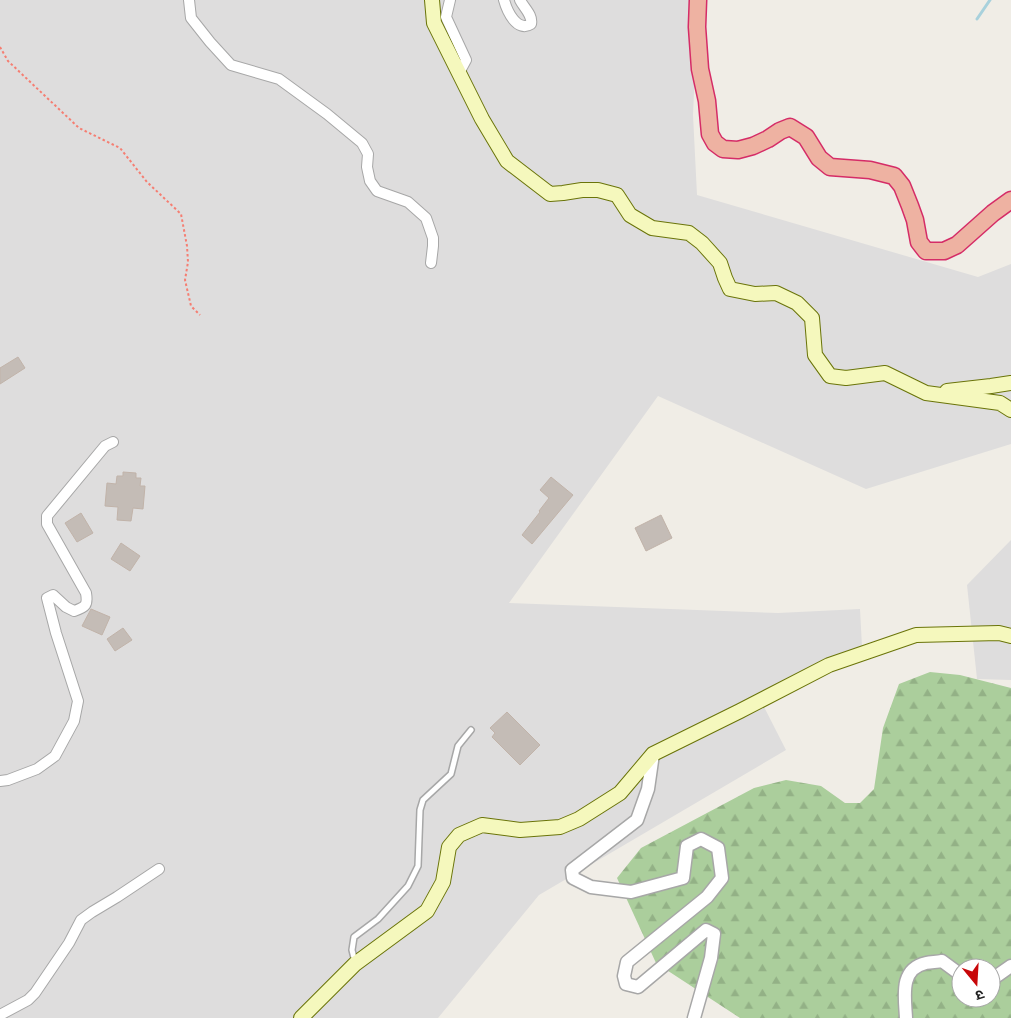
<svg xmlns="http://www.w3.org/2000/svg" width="1011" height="1018" viewBox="0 0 1011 1018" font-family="Overpass,'Noto Sans Devanagari',sans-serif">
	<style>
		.residential { fill: #dedddd }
		.forest { fill: url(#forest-firs); fill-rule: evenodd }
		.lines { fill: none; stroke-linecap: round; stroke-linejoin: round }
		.stream { stroke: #a8d1dc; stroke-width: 3 }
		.building { fill: #c4bcb6; stroke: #c1b3a9 }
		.service-casing { stroke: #a7a7a7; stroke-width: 8 }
		.minor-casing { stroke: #a7a7a7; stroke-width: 12 }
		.tertiary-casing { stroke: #a7a7a7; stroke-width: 15 }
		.secondary-casing { stroke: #6a7409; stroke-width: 16 }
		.trunk-casing { stroke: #d52c67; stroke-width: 19 }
		.path { stroke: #f57e72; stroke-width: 2; stroke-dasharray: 2.5 2.5; stroke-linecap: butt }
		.service { stroke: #fff; stroke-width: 5 }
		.minor { stroke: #fff; stroke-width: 10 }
		.tertiary { stroke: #fff; stroke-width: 12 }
		.secondary { stroke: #f5f8bd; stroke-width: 14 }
		.trunk { stroke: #eeb2a2; stroke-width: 16 }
	</style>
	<defs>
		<pattern id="forest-firs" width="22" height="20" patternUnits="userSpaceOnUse" patternTransform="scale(1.25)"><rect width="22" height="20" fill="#abce9c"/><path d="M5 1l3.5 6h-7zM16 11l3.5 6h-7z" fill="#93b186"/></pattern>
	</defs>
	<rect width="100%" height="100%" fill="#f0ede6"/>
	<g class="residential">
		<path d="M0,0H698L693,115L697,195L978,277L1011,264V444L866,489L658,396L509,603L778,613L860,609L862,647L761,701L786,750L539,895L438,1018H0Z"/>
		<path d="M1011,540V680L977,679L967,585Z"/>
	</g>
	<path class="forest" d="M930,672L960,675L1011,688V1018H740L656,963L617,878L641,848L754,788L786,780L821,786L845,803H860L874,789L883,728L899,684ZM961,968H991V998H961Z"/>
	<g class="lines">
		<path class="stream" d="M977,19L990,0"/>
	</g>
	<g class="building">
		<path d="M18,357L25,368L0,384V368Z"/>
		<path d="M123,472L136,473V478H141L140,486H145L143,509L133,508L131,521L117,520L118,507L105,506L107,483L116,484L117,476H123Z"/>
		<path d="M551,477L573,495L532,544L522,535L540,512L539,511L549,498L540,490Z"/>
		<path d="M81,513L93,533L77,542L65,523Z"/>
		<path d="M661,515L672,538L646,551L635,528Z"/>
		<path d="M121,543L140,556L130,571L111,559Z"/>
		<path d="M91,609L110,617L102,635L82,626Z"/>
		<path d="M123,628L132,640L115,651L107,639Z"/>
		<path d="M507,712L540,745L520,765L492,737L495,733L490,728Z"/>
	</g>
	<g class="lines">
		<defs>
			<path id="service" d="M355,962L352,950L354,937L378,919L408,886L418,866L420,810L423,800L451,774L458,746L471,730"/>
			<g id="minor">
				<path d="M189,0L191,18L210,42L231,65L279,79L327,114L362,143L368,154L367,167L370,181L377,191L408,202L426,218L433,238V246L431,263"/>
				<path d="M450,0L446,17L466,60L459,73"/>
				<path d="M504,0C507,11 517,33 531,24C533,15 524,8 520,0"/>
				<path d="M0,781L8,780L37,769L55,756L74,721L78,701L56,633L47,598L53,595L66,607L74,611C86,607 88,605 86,593L47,524V516L105,446L113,442"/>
				<path d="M0,1015L28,1000L35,993L69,943L81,920L92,912L117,897L159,869"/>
			</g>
			<g id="tertiary">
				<path d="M653,754L648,789L637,820L572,870L573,878L591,887L631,892L683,878L687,846L701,839L718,848L722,878L707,897L627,962L624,976L626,984L638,987L706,930L714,934L711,958L694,1018"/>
				<path d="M991,980L1011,966"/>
				<path d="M906,1018C905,997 899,969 926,963C931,962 937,962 942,961L961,975"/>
			</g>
			<g id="secondary">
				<path d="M432,0L434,23L482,119L507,161L550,194L563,193L582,190H598L617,195L630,215L652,228L689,233L702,243L720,263L725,278L730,289L755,294L776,293L797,303L812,318L815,355L830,376L846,378L885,373L926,393L1000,403L1011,410"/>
				<path d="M947,391L991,386L1011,383"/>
				<path d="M301,1018L355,964L427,911L443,882L449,847L459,835L482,825L520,830L560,827L579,819L620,793L653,754L740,711L829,665L916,635L999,633L1011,636"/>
			</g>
			<path id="trunk" d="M698,0L697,27L700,69L707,101L710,134L715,143L723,149L738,150L753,146L768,139L780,131L790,127L806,137L819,158L830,167L870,170L894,176L902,186L910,206L915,220L919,242L926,251H944L957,245L993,213L1011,200"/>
		</defs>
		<use href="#service" class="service-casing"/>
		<use href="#minor" class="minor-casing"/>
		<use href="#tertiary" class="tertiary-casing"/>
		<use href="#secondary" class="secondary-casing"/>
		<use href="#trunk" class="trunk-casing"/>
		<path class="path" d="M0,47L8,61L79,128L120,148L147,182L181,214L187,246L188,262L185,280L191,306L200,315"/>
		<use href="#service" class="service"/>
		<use href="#minor" class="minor"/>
		<use href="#tertiary" class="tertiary"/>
		<use href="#secondary" class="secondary"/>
		<use href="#trunk" class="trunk"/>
	</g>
	<g transform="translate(976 983) rotate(162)"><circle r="24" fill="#ffffff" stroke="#a6a6a6"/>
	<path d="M0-4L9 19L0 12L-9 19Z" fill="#c80709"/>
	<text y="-8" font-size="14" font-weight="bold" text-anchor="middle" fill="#202020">उ</text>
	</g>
</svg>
